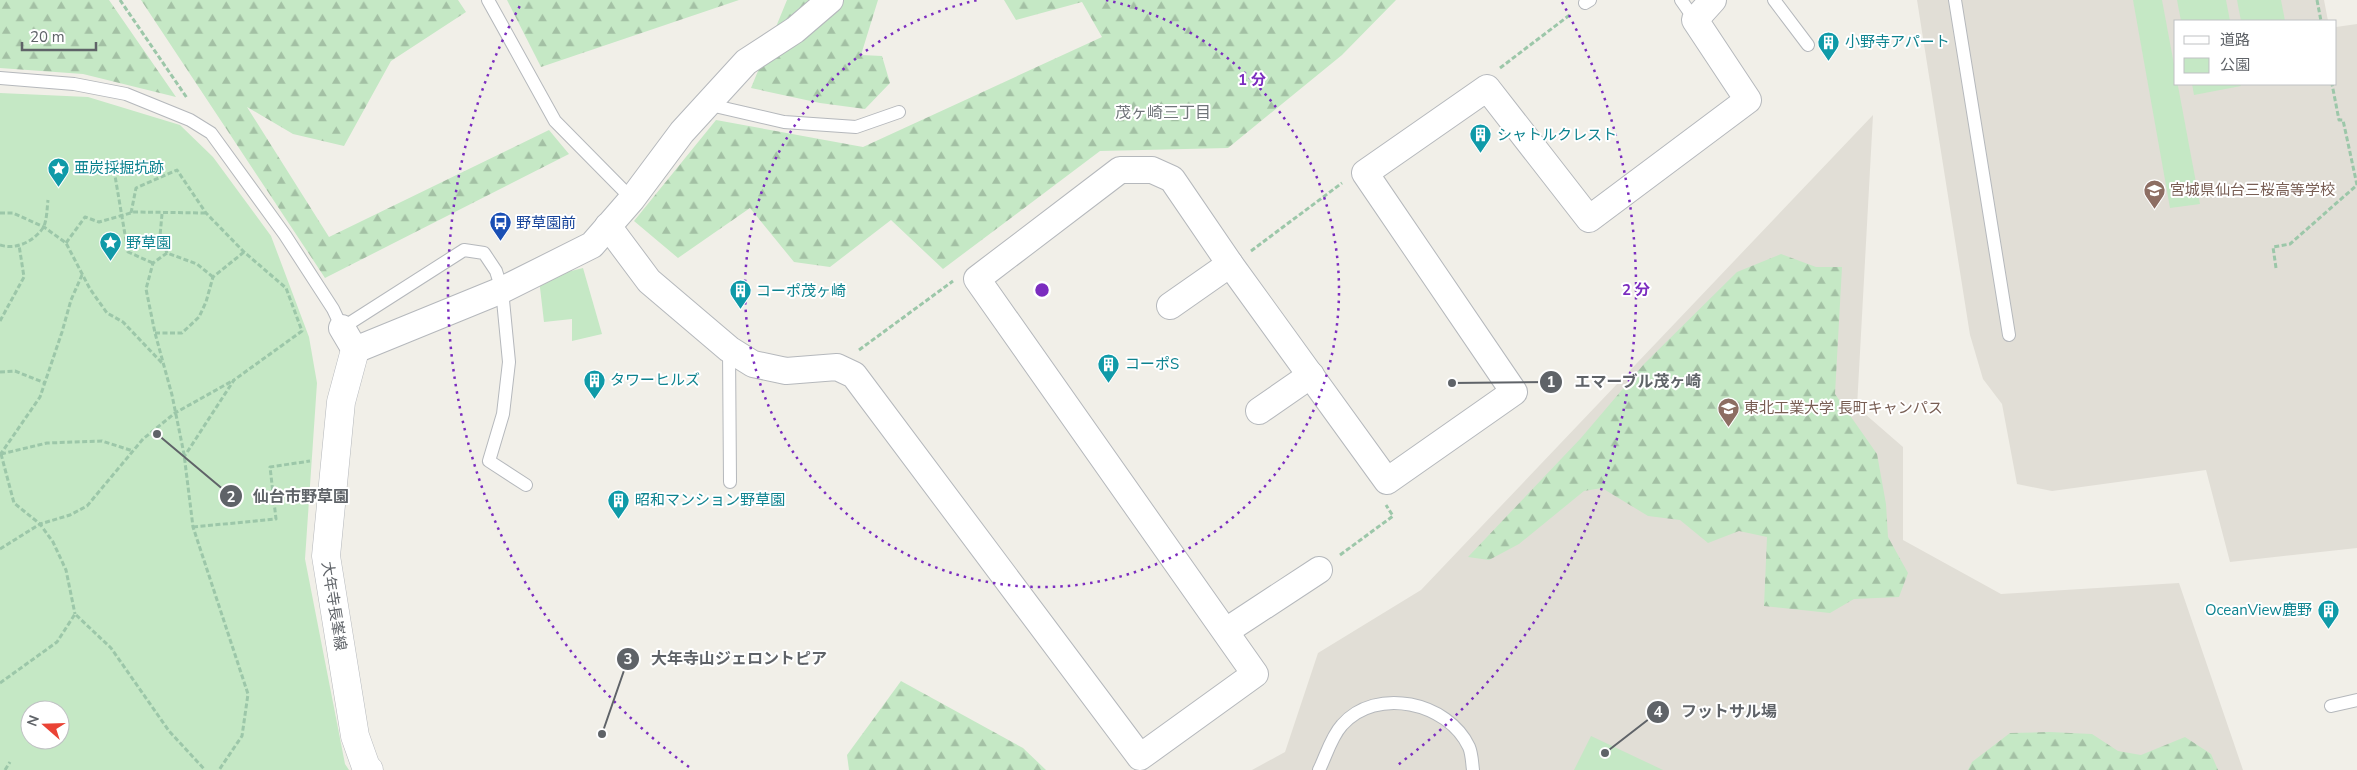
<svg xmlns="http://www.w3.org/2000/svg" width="2357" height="770" viewBox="0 0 2357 770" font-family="'Nunito Sans','Noto Sans JP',sans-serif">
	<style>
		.education { fill: #e1ded6 }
		.forest { fill: url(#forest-firs) }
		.green { fill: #c5e8c5; fill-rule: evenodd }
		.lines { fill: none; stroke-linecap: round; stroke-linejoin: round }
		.service-casing { stroke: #b5b8bc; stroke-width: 14 }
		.minor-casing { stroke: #b5b8bc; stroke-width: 28 }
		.tertiary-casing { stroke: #b5b8bc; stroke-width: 29 }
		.path { stroke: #9cc7a9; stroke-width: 3; stroke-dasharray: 5 2.5; stroke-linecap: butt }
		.service { stroke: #fff; stroke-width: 12 }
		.minor { stroke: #fff; stroke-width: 26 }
		.tertiary { stroke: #fff; stroke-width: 28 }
		.ring { fill: none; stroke: #7b2cbf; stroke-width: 2.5; stroke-dasharray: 2.5 5 }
		.labels { text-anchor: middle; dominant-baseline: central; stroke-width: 4; stroke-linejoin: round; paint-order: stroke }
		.culture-label { font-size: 15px; fill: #0d838f; stroke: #fff; text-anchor: start }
		.education-label { font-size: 15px; fill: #785e54; stroke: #fff; text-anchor: start }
		.transit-label { font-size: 15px; fill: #164399; stroke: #fff; text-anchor: start }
		.street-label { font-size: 15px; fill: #5f6368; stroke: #fff }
		.neighbourhood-label { font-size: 16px; fill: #70757a; stroke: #fff }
		.centre { fill: #7b2cbf; stroke: #fff; stroke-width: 2.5 }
		.ring-label { font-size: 15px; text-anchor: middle; font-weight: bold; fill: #7b2cbf; stroke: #fff; stroke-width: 4; stroke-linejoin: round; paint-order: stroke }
		.leader { fill: none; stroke: #5f6368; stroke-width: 2 }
		.callout-dot { fill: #5f6368; stroke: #fff; stroke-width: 2 }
		.mark-label { font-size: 15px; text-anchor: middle; font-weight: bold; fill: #fff }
		.callout-label { font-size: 16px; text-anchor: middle; font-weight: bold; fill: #5f6368; stroke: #fff; stroke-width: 4; stroke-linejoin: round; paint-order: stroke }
	</style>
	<defs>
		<pattern id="forest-firs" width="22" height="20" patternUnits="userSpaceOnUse" patternTransform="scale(1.25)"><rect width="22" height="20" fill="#c5e8c5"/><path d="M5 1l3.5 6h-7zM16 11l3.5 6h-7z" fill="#a3c0a4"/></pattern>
	</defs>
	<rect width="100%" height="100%" fill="#f1efe8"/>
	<g class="education">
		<path d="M1917,0H2324L2328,21H2176V84H2336V27L2357,24V548L2230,562L2206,470L2052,491L2017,484L2002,404L1983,379L1970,335Z"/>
		<path d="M1873,115L1857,407L1903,447V540L2001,594L2179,583L2243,770H1252L1285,752L1318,653L1421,590Z"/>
	</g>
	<g class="forest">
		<path d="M0,0H109L176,97L83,74L0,68Z"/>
		<path d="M141,0H458L466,12L391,61L344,146L293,134L247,107L329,237L549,130L569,154L325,278Z"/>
		<path d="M507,0H739L541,67Z"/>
		<path d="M787,0H878L861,55L882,56L890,83L865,109L820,103L751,88Z"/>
		<path d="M1004,0H1396L1342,55L1228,148L1100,151L943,269L891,220L830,267L794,262L750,208L678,258L634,221L716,120L863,147L1102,37L1082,2L1016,20Z"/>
		<path d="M1781,254L1816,267H1842L1835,394L1877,454L1886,504L1888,537L1908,573L1899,597L1854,599L1830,613L1764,606L1767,537L1739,531L1708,543L1680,520L1648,516L1602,488L1584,491L1519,544L1489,560L1468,557L1581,438L1644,364L1737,272Z"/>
		<path d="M901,681L1023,748L1046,770H849L847,755Z"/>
		<path d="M2049,732L2092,734L2118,751L2141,755L2185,737L2211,754L2218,770H1968L1972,762L2010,733Z"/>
	</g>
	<g class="green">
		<path d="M2133,0H2162L2200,204L2170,208Z"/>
		<path d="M2177,0H2226L2230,21H2181Z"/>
		<path d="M2237,0H2281L2285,21H2241Z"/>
		<path d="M2192,84H2240L2241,86L2194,95Z"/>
		<path d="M0,93L88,97L180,125L213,157L271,236L309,337L317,383L305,559L345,764L349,770H0ZM30,710H60V740H30Z"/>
		<path d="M583,268L602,334L572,341V319L544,322L539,279Z"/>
		<path d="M1591,736L1663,770H1574Z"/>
	</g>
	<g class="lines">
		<defs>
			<g id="service">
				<path d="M488,0L555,121L632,199"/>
				<path d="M1681,0L1695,20"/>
				<path d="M1774,0L1808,45"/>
				<path d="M1955,0L2009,335"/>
				<path d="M1585,3L1590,0"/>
				<path d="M0,78L74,84L126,94L190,120L211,133L285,235L333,309L342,328L464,250L484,253L496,271L502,290L509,362L503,414L489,461L526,485"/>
				<path d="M706,104L784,122L856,127L899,112"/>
				<path d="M729,349L730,482"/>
				<path d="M2331,706L2357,700"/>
				<path d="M1319,770C1326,756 1331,737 1342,725C1376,686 1448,702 1469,747C1472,754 1472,763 1473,770"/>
			</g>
			<g id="minor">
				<path d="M608,226L649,281L729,349L753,364L786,371L837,367L854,375L1140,757L1255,674L977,279L1120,170H1152L1172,179L1230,264L1387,481L1514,392L1365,173L1487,88L1589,219L1748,100L1695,20L1713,0"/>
				<path d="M1170,306L1230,264"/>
				<path d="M342,328L355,350L502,290L592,245L632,199L682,132L746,62L795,30L830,0"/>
				<path d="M1259,411L1311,375"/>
				<path d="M1226,631L1319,570"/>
			</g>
			<path id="tertiary" d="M355,350L341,402L326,556L355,736L366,767L369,770"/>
		</defs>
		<use href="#service" class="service-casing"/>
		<use href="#minor" class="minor-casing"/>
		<use href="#tertiary" class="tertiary-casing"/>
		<g class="path">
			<path d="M120,0L187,98"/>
			<path d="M2317,0L2321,21"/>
			<path d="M1500,68L1571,14"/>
			<path d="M114,170L128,252L153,263"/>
			<path d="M0,213H13L44,227L66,243L90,289L107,313L123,322L163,364"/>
			<path d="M131,213L136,188L177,170L206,213L244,252L286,288L302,331L234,380L184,457"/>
			<path d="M162,214L160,236L167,253"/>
			<path d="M66,243L85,217L99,222L134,212L206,213"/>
			<path d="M0,245C16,250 33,242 43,228C47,221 47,208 48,200"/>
			<path d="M1251,251L1342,183"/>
			<path d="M2276,268L2273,247L2290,244L2357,185L2343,120H2339L2332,84"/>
			<path d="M213,277L197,264L167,253L153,263L146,289L155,333L172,395L184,454L193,527L248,694L242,736L219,770"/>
			<path d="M0,321L24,277L19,245"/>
			<path d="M155,333H182L199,317L206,302L213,277L244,252"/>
			<path d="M859,350L953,281"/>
			<path d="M0,372L15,371L45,383"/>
			<path d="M1,454L14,503L40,524L53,542L66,570L75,614"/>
			<path d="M1,454L47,443L102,441L133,451"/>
			<path d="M0,455L40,397L62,332L71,300L82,275"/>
			<path d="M193,527L276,519L270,467L310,461"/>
			<path d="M0,549L40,524L70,515L87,506L143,439L175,413L234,380"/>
			<path d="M1340,555L1393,516L1386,505"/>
			<path d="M0,683L57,642L75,614L111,648L169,731L205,770"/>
			<path d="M5,770L10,762"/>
		</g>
		<use href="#service" class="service"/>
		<use href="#minor" class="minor"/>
		<use href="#tertiary" class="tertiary"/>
	</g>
	<g class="ring">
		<path d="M1106 0A297 297 0 1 1 978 0"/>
		<path d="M689 767A594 594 0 0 1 522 2M1562 2A594 594 0 0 1 1395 767"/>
	</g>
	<defs>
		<symbol id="building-pin" viewBox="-11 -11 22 30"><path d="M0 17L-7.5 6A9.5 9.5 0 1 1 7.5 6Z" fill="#0f9aa8" stroke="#fff"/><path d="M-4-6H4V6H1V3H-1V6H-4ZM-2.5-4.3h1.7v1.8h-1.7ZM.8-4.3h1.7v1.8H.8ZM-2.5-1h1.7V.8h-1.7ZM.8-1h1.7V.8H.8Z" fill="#fff"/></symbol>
		<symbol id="sight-pin" viewBox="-11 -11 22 30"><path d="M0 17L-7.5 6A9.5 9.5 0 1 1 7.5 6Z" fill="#0f9aa8" stroke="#fff"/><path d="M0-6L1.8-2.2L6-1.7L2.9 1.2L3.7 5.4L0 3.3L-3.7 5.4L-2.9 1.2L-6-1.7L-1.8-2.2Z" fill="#fff"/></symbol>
		<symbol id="school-pin" viewBox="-11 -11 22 30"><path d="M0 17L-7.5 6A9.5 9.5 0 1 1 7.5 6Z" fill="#8d6e63" stroke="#fff"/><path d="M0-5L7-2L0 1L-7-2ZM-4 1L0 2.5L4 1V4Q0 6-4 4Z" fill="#fff"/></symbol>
		<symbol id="bus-pin" viewBox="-11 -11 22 30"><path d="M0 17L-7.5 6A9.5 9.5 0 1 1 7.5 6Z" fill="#1a4fb4" stroke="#fff"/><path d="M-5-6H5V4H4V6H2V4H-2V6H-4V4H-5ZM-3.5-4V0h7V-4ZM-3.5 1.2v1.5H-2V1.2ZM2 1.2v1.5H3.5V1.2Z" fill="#fff"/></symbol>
		<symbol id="university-pin" viewBox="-11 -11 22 30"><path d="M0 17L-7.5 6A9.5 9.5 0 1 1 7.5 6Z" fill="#8d6e63" stroke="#fff"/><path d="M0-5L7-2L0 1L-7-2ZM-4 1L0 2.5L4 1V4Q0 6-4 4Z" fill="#fff"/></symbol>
	</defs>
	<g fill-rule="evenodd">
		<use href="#building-pin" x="1816" y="30" width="25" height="34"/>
		<use href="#building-pin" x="1468" y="122" width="25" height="34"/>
		<use href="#sight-pin" x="46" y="156" width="25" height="34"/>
		<use href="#school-pin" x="2142" y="178" width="25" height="34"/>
		<use href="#bus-pin" x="488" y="210" width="25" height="34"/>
		<use href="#sight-pin" x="98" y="230" width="25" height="34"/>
		<use href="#building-pin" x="728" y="278" width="25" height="34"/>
		<use href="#building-pin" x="1096" y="352" width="25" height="34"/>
		<use href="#building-pin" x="582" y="368" width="25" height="34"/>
		<use href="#university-pin" x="1716" y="396" width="25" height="34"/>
		<use href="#building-pin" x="606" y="488" width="25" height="34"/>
		<use href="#building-pin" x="2316" y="598" width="25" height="34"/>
	</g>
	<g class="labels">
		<g class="culture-label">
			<text x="1845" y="42">小野寺アパート</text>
			<text x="1497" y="135">シャトルクレスト</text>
			<text x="74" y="168">亜炭採掘坑跡</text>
			<text x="126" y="243">野草園</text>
			<text x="756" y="291">コーポ茂ヶ崎</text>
			<text x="1125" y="364">コーポS</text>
			<text x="610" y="380">タワーヒルズ</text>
			<text x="635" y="500">昭和マンション野草園</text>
			<text x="2312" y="610" text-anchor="end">OceanView鹿野</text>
		</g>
		<g class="education-label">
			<text x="2170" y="190">宮城県仙台三桜高等学校</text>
			<text x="1744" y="408">東北工業大学 長町キャンパス</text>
		</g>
		<g class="transit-label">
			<text x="516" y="223">野草園前</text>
		</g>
		<g class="street-label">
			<text transform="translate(334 606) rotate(81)">大年寺長峯線</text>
		</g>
		<g class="neighbourhood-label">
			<text x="1163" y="113">茂ヶ崎三丁目</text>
		</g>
	</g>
	<circle cx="1042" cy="290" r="8" class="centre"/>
	<g class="ring-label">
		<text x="1252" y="85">1 分</text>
		<text x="1636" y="295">2 分</text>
	</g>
	<path class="leader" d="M1452 383L1551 382M157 434L231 496M602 734L628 659M1605 753L1658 712"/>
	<g class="callout-dot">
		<circle cx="1452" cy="383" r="5"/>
		<circle cx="157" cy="434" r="5"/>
		<circle cx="602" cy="734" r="5"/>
		<circle cx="1605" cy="753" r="5"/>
		<circle cx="1551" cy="382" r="12"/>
		<circle cx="231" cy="496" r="12"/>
		<circle cx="628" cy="659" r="12"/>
		<circle cx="1658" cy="712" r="12"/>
	</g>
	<g class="mark-label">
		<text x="1551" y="387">1</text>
		<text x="231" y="502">2</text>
		<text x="628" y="664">3</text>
		<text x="1658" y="717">4</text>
	</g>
	<g class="callout-label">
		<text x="1638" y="387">エマーブル茂ヶ崎</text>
		<text x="301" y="502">仙台市野草園</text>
		<text x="739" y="664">大年寺山ジェロントピア</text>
		<text x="1729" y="717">フットサル場</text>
	</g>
	<rect x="2174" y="20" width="162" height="65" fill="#ffffff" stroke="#bfc1c3"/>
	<rect x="2184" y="36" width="25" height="8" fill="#ffffff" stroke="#bfc1c3"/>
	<text x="2220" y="45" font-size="15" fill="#5f6368">道路</text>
	<rect x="2184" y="58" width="25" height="15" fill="#c5e8c5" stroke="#bfc1c3"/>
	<text x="2220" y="70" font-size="15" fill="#5f6368">公園</text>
	<g transform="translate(45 725) rotate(290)"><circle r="24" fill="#ffffff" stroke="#bfc1c3"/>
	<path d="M0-4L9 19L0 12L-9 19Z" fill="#ea4335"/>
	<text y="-8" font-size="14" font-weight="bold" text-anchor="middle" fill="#5f6368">N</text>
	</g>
	<path d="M22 42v8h74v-8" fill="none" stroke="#5f6368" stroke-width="2.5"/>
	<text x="30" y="42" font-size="15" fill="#5f6368" stroke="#ffffff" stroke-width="4" paint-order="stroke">20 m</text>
</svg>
